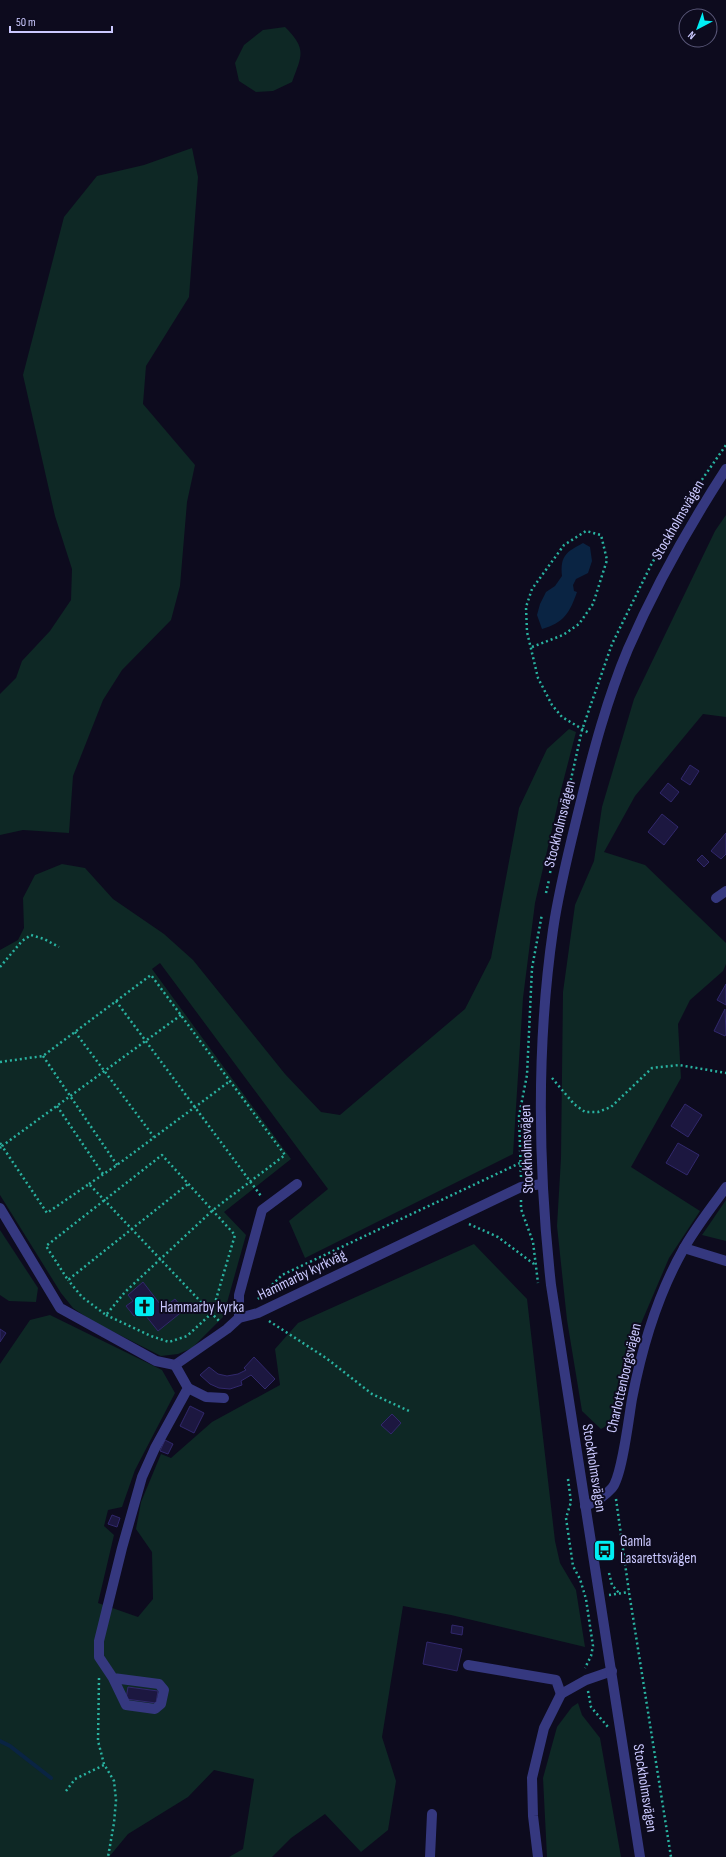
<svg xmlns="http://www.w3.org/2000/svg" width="726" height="1857" viewBox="0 0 726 1857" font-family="'Sofia Sans Condensed',sans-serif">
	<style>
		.green { fill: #0e2825 }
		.water { fill: #0a2443 }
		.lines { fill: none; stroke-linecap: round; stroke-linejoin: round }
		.stream { stroke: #0a2443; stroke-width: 4 }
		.building { fill: #1c1740; stroke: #31286c }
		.path { stroke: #29b2a0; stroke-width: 2.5; stroke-dasharray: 2 3; stroke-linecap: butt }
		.minor { stroke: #35387f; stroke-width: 10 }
		.labels { text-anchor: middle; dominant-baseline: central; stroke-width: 4; stroke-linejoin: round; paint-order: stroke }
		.street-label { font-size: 15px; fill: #cbc9ff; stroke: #0d0b1e }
		.poi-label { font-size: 15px; fill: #cbc9ff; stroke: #0d0b1e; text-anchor: start }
	</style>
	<rect width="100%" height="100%" fill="#0d0b1e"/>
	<g class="green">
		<path d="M285,27C307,49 302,55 292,82L273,91L256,92L239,81L235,63L244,45L263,30Z"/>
		<path d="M192,148L198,177L189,297L146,366L143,404L195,465L187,502L180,586L171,620L122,670L103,700L73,776L69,833L23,830L0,835V694L16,678L22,661L50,631L71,600L72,569L55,516L23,375L64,217L97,176L144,165Z"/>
		<path d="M726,515V717L703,714L635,796L604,852L645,865L726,943V964L723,971L690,1000L678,1024L681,1078L631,1167L700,1211L669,1258L628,1354L613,1422L601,1429L582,1411L567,1320L557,1226L561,1158L563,992L575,905L594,861L602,807L634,699L715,531Z"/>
		<path d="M569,729L576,732L561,790L535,903L523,998L513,1154L305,1258L289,1221L328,1189L160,963L152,969L291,1159L224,1212L246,1235L223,1317L192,1348L178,1354L161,1356L92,1321L73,1308L61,1293L0,1195V950L18,940L24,928L23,898L35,875L62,864L85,868L113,899L164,934L193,960L285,1074L321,1112L340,1115L465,1009L491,958L519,808L547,749Z"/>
		<path d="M726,1200V1241L702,1235Z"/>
		<path d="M0,1230L38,1288L36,1302L9,1301L0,1295Z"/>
		<path d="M474,1244L527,1299L555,1541L560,1563L576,1590L585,1647L451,1615L403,1606L382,1737L396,1781L388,1830L361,1852L325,1814L291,1838L272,1857H229L243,1849L254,1779L214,1770L188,1797L128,1834L109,1857H0V1364L30,1320L50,1315L162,1370L175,1393L135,1470L122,1507L108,1510L104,1526L114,1535L98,1603L138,1617L153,1599L152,1552L136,1529L141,1502L161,1454L171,1458L212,1422L280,1385L275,1349L298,1323Z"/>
		<path d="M578,1703L582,1715L600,1738L621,1857H547L543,1778L557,1727L572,1707Z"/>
	</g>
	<path class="water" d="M583,543L590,547L592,561L588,573L576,579L573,585L574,591L577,592C570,612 564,623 542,629L537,615L540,604L546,592L555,586L562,576C560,556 566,552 583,543Z"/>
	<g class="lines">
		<path class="stream" d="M0,1741L10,1746L51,1778"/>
	</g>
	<g class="building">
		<path d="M690,765L699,771L690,785L681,779Z"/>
		<path d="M668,783L679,792L671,802L660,793Z"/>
		<path d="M662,814L678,827L664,845L648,832Z"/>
		<path d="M726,833V854L721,859L711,851Z"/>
		<path d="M702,855L709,862L704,867L697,860Z"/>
		<path d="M726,984V1005L717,1000Z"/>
		<path d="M725,1009L726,1034L725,1036L714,1031Z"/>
		<path d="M685,1104L702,1115L688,1137L671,1126Z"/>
		<path d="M678,1143L699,1155L687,1175L666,1163Z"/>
		<path d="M143,1282L163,1308L175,1299L184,1310L158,1331L142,1311L134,1316L126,1306L133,1301L128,1295Z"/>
		<path d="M0,1329L6,1333L0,1342Z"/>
		<path d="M254,1357L275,1379L265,1389L251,1375L241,1381L242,1385L230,1389L219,1388L210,1384L200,1375L209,1367L218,1374L227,1376L238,1374L246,1370L244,1368Z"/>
		<path d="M190,1406L204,1413L194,1433L180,1426Z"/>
		<path d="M392,1414L401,1423L391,1434L381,1425Z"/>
		<path d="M165,1440L173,1444L168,1454L160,1451Z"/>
		<path d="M112,1515L120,1518L117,1527L108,1524Z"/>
		<path d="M452,1625L463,1627L462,1635L451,1633Z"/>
		<path d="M427,1642L462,1649L457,1671L423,1664Z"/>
		<path d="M128,1687L158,1691L156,1703L126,1699Z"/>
	</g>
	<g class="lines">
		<g class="path">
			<path d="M532,647L563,635L579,624L593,604L607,560L601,535L586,531L564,545L532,589L526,607L527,632L538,678L552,705L562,717L589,733"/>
			<path d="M550,873L582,730L612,644L652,563L701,481L726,445"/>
			<path d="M546,893L549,880"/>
			<path d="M0,967L22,941L31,935L44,939L59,947"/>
			<path d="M116,1001L261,1196"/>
			<path d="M181,1015L2,1146L47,1213L89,1184L220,1322"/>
			<path d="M75,1032L154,1137"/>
			<path d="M43,1056L117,1165"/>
			<path d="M0,1062L43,1056L151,975L285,1155L213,1210L125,1292L106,1315L82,1297L68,1280"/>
			<path d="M552,1078L574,1104L585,1112H598L611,1107L652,1068L679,1065L726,1073"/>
			<path d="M57,1106L103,1174"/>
			<path d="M0,1143L2,1146L0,1148"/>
			<path d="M521,1177L519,1116L527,1075L532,968L542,914"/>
			<path d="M89,1184L117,1165L230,1081"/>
			<path d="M521,1200V1209L533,1242L538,1283"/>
			<path d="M469,1224L498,1237L534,1264"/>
			<path d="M258,1299L282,1275L520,1163"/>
			<path d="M106,1315L151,1336L169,1342L187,1336L212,1313L235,1235L162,1155L46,1246L68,1280L188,1184"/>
			<path d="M269,1321L326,1358L372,1394L409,1411"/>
			<path d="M568,1479L571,1502L566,1518L573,1566L580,1579L586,1599L593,1646L591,1656L585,1668"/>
			<path d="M616,1499L629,1592L671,1857"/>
			<path d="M609,1573L612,1585L619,1593"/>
			<path d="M609,1595L629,1592"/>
			<path d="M99,1678L98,1741L104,1764L114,1781L116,1800L114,1823L108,1857"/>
			<path d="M588,1691L591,1707L608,1727"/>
			<path d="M66,1791L75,1779L104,1765"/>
		</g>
		<g class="minor">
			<path d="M716,898L726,891"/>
			<path d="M0,1208L60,1308L156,1361L175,1365L227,1329L239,1318L258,1313L521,1187L542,1184"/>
			<path d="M684,1248L726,1261"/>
			<path d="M239,1318V1295L262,1210L297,1184"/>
			<path d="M188,1388L206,1397L224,1398"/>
			<path d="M585,1506C596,1502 605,1496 612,1488C622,1477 629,1416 632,1399C642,1347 657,1296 683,1250C695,1228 712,1207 726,1187"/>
			<path d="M468,1665L556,1680L561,1694"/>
			<path d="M113,1678L159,1684L164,1690L161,1704L155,1709L126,1705L113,1678L99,1657V1641L122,1548L142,1477L155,1448L188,1388L175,1365"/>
			<path d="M430,1857L432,1814"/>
			<path d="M538,1857L533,1816L532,1778L544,1728L561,1694L586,1680L612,1671"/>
			<path d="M640,1857L551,1285C538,1167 536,1048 553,930C559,888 570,846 580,805C593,752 607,699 628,649C655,587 689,526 726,469"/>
		</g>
	</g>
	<defs>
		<symbol id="church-square" viewBox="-11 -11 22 22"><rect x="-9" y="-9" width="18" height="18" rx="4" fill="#00eef4" stroke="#0d0b1e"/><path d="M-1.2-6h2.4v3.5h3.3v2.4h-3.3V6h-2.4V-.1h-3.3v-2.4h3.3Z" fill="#111"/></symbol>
		<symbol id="bus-square" viewBox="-11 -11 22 22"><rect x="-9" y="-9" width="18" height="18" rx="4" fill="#00eef4" stroke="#0d0b1e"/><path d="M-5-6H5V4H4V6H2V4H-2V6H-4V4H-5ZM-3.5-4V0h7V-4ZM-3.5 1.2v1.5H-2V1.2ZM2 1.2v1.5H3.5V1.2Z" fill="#111"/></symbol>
	</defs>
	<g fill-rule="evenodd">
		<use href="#church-square" x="132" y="1294" width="25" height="25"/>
		<use href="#bus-square" x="592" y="1538" width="25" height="25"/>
	</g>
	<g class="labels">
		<g class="street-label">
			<text transform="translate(678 520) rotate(-60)">Stockholmsvägen</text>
			<text transform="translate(560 824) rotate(-76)">Stockholmsvägen</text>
			<text transform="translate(527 1149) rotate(-92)">Stockholmsvägen</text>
			<text transform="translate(302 1275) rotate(-26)">Hammarby kyrkväg</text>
			<text transform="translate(624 1378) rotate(-77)">Charlottenborgsvägen</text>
			<text transform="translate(594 1468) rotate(81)">Stockholmsvägen</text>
			<text transform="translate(645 1788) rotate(81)">Stockholmsvägen</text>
		</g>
		<g class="poi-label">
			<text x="160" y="1307">Hammarby kyrka</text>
			<text x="620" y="1541">Gamla<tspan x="620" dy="17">Lasarettsvägen</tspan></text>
		</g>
	</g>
	<g transform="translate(698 28) rotate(221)"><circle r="19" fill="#0d0b1e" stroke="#595778"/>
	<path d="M0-3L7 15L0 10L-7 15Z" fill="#00eef4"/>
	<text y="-6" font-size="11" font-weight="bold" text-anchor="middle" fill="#cbc9ff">N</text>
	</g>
	<path d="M10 26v6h102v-6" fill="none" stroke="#cbc9ff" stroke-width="2"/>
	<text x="16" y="26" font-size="12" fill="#cbc9ff" stroke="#0d0b1e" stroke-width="3" paint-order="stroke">50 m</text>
</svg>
